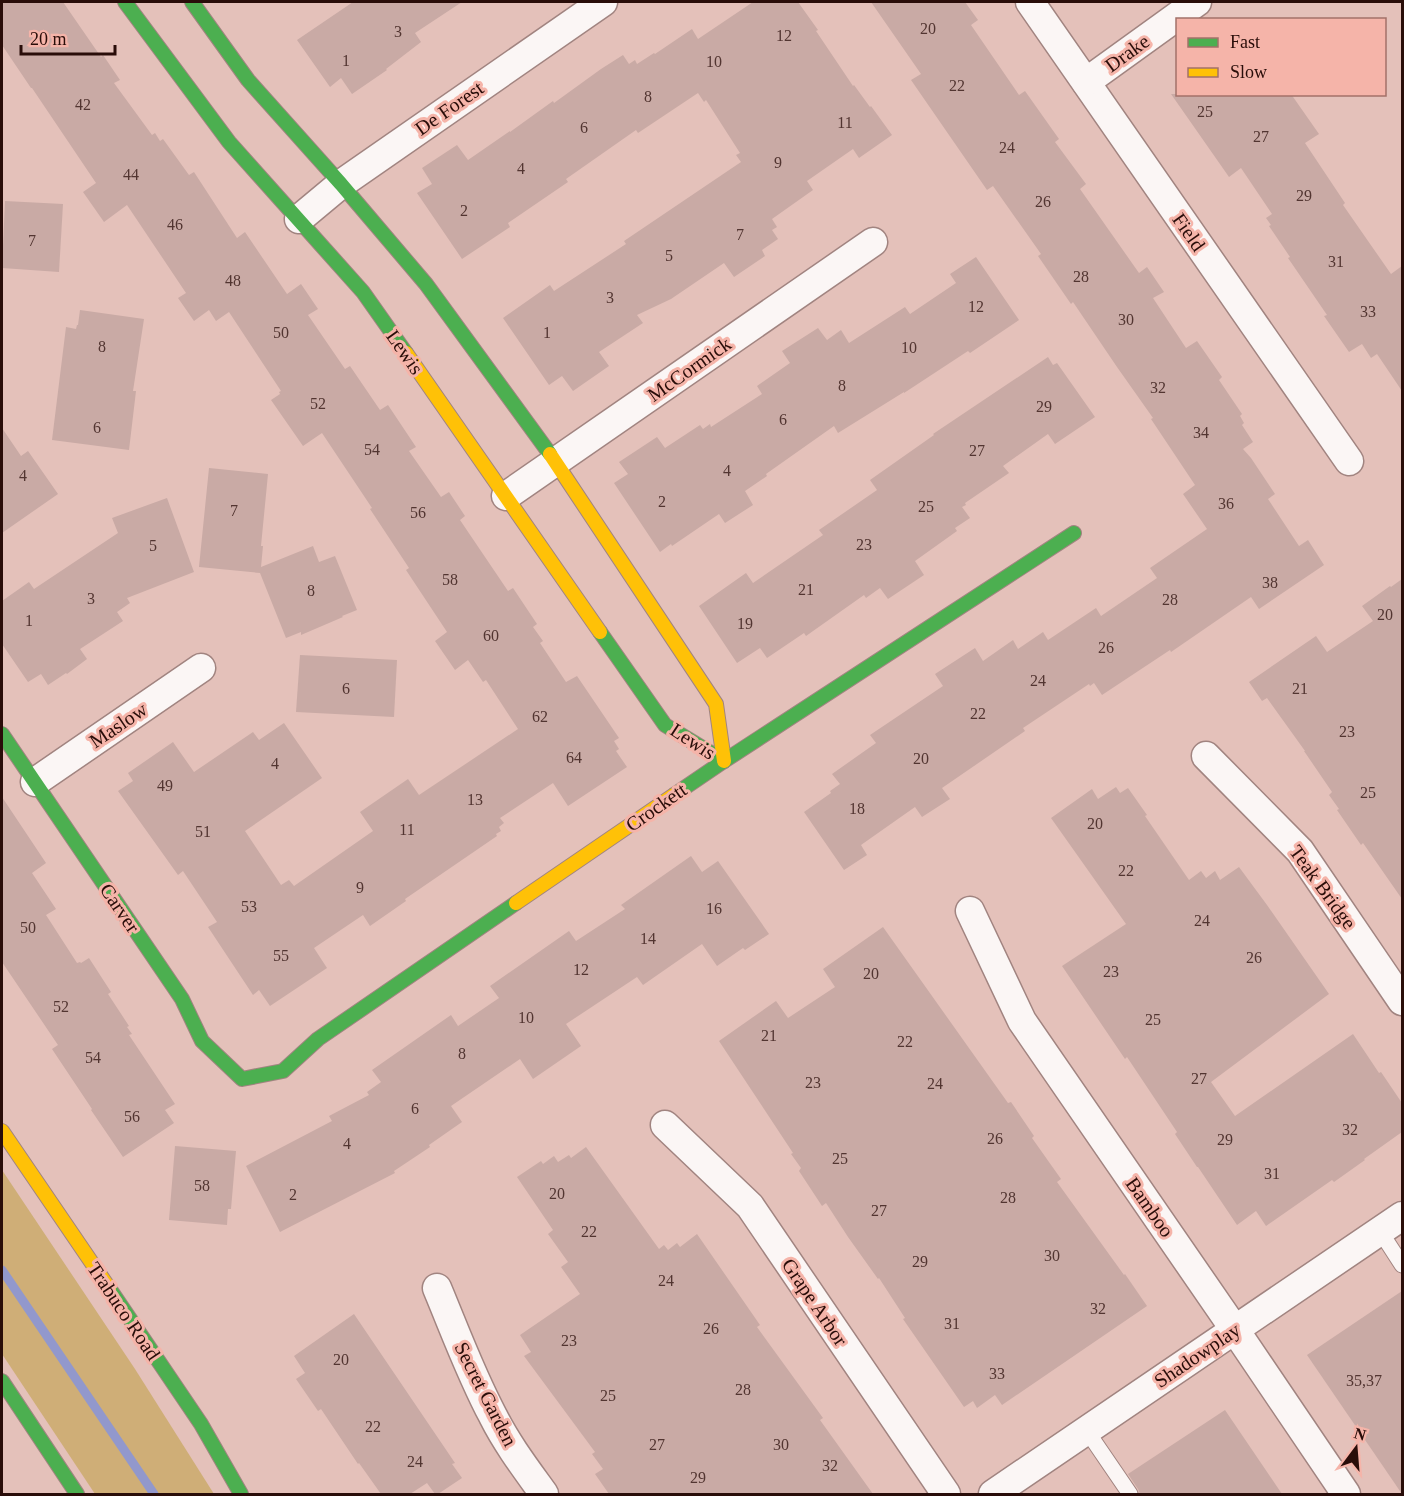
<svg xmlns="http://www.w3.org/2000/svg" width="1404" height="1496" viewBox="0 0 1404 1496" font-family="'Times New Roman',serif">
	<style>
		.green { fill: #cfae77 }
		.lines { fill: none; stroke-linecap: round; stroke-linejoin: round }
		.stream { stroke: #9298cc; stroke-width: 9 }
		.building { fill: #c9aaa5 }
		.lane-casing { stroke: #a18480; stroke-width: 17 }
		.street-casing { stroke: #a18480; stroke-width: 31 }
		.fast-casing { stroke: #a18480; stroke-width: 16 }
		.slow-casing { stroke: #a18480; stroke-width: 16 }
		.lane { stroke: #fbf6f5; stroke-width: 15 }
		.street { stroke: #fbf6f5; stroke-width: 28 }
		.fast { stroke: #4caf50; stroke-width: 14 }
		.slow { stroke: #ffc107; stroke-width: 14 }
		.labels { text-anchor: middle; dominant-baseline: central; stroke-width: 6; stroke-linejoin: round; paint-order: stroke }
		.number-label { font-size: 16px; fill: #523531 }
		.street-label { font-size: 20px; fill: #290d09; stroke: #f5b4a9 }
	</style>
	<rect width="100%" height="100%" fill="#e4c1ba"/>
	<path class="green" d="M2,1170L135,1369L214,1494H95L2,1354Z"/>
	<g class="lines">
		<path class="stream" d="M2,1270L154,1494"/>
	</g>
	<g class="building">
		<path d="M2,2H63L101,57L103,55L120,80L114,83L152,135L155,133L160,141L163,139L189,175L194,172L237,238L245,232L287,294L301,284L318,309L308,315L345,369L350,366L380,410L388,405L416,447L409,451L441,497L449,492L465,516L460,520L508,591L513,588L537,624L533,627L543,641L540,643L566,682L577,676L619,738L614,741L619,749L616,751L627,767L568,806L553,783L500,818L504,823L499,827L501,831L496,834L497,836L405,899L406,901L370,926L363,915L314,948L327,968L270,1006L259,990L253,995L208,927L217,922L183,871L178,875L118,791L133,781L128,773L173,742L194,772L253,732L259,740L284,723L322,778L245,831L281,885L289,880L294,886L373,831L360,812L408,779L419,795L518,729L486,680L483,682L468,660L455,670L435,641L447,632L406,570L409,568L370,509L372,508L322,433L303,446L271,400L280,394L279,392L281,391L229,312L216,321L209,310L194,321L178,298L186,293L127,205L104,222L83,192L96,183L32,88H31L2,45Z"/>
		<path d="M353,2H462L415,33L421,42L386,69L387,70L352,94L341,78L330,87L297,40Z"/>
		<path d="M753,2H798L818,30L816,31L853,86L854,85L870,107L871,106L892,135L859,158L853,149L807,181L813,190L772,219L777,227L772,230L778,239L762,250L765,256L734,277L724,263L671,299L637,315L643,323L599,352L609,366L573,391L562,376L549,385L503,318L550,285L554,291L626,244L624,241L741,162L736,155L740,153L706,100L704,102L698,93L638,133L636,130L566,179L568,182L508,223L510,227L462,259L417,193L432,184L422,168L457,145L468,160L510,131V132L553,101L554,103L601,69L623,55L629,64L635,60L637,64L654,53L655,54L692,29L698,39Z"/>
		<path d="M871,2H965L978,20L971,25L1019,95L1025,91L1059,139L1055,142L1086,184L1080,189L1139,273L1147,267L1164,292L1153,298L1186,348L1197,341L1222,377L1219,380L1242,414L1240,416L1244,423L1242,425L1253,442L1243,449L1251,458L1275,494L1268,499L1299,546L1308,540L1324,565L1259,609L1251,597L1171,652L1170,650L1102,695L1094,683L1090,686L1089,684L1023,728L1025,731L942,788L950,799L922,817L915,807L861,845L867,855L844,870L804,812L831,793L830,791L840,784L832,774L876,743L870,735L943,686L935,674L975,648L983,661L1013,640L1018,649L1043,632L1048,640L1096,608L1101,616L1157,578L1150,568L1207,529L1183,494L1195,485L1151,419L1153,418L1117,367L1073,302L1071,304L1038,256L1041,254L993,186L987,190L911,80L921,74Z"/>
		<path d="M1171,94H1291L1319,134L1305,143L1345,203L1343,205L1391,274L1402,266V391L1377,354L1371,358L1362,344L1349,352L1324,316L1327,315L1288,258L1290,257L1269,226L1271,225L1266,218L1272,214L1241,168L1229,177Z"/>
		<path d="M5,201L63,204L59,272L2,268Z"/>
		<path d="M976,257L1019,320L970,353L968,351L904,393V392L838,433L834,426L766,474L767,476L745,491L753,505L725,523L719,514L672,546L671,544L660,552L614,483L628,474L619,462L657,437L665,448L700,425L703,429L710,424L711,427L762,394L757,386L790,363L782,351L818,328L827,340L841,330L849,343L905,307L910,314L956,283L950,274Z"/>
		<path d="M80,310L144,319L133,391H136L129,450L52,440L66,327L76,329L77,325H78Z"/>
		<path d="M1048,357L1053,365L1057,363L1095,417L1055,444L1048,434L1003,466L1009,473L965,503L966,505L962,507L970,518L955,528L957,531L915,561L924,575L888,599L880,588L866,598L864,595L806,636L804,633L767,658L760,648L737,663L699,606L746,573L753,583L823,535L819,530L877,490L870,480L934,435L933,434Z"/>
		<path d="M2,428L21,456L28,451L58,494L2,533Z"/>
		<path d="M209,468L268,474L261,546H263L261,567L313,546L319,562L335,556L357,610L342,616L343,617L301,635V632L286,638L260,573L199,567Z"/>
		<path d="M167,498L194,572L127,598L130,603L117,612L123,621L80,649L87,659L67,674L66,673L48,685L41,674L28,682L2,644V601L29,582L34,589L118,533L112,518Z"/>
		<path d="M1402,579V899L1363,843L1361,845L1337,810L1339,809L1329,795L1332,792L1304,751H1305L1267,698L1262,701L1249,682L1316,636L1327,652L1373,621L1362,606L1390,586L1391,587Z"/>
		<path d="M300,655L397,660L394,717L296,712Z"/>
		<path d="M1116,787L1120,793L1128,788L1147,815L1145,816L1189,880L1201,871L1206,878L1215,871L1220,880L1239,867L1267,905L1329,994L1211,1082L1235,1116L1353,1034L1379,1073L1381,1072L1402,1103V1132L1364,1159L1365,1160L1334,1182L1332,1180L1266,1226L1256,1211L1237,1225L1198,1167H1197L1175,1134L1177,1132L1127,1057L1125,1059L1062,966L1126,924L1051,818L1092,789L1098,799Z"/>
		<path d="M2,797L46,863L32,873L56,909L46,915L77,963L80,962L81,963L89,958L111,992L108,994L129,1026L127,1027L132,1034L129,1035L175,1104L165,1110L174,1123L123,1157L91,1110L92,1109L52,1049L58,1045L2,962Z"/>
		<path d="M691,856L702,872L718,861L769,934L745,950L743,948L717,966L702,944L643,985L637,977L566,1024L581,1046L533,1079L520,1059L451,1106L462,1122L429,1145L430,1147L394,1171L395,1173L280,1232L246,1166L332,1121L329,1116L369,1095L367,1092L381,1082L372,1070L451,1015L458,1026L499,998L490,986L569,931L576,941L625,909L621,905Z"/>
		<path d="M883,927L1008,1103L1011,1102L1034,1136L1032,1138L1061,1179L1057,1182L1124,1275L1125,1274L1147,1306L1002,1405L995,1395L977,1408L973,1401L964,1407L903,1319L905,1318L879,1278L878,1279L848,1237L826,1203L822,1206L799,1171L801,1168L791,1154L793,1153L719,1041L776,1001L788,1018L835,987L823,969Z"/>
		<path d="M175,1146L236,1151L231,1209H228L227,1225L169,1220Z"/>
		<path d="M586,1147L659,1249L664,1245L668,1250L677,1243L680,1247L697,1234L760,1325L757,1327L823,1418L820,1420L873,1494H609L595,1474L603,1469L592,1454L595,1452L524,1356L531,1352L520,1335L580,1294L561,1267L568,1262L548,1234L553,1230L517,1177L541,1161L543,1164L554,1156L558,1162L569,1155L571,1158Z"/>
		<path d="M1402,1291V1494L1307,1355Z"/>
		<path d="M354,1314L455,1463L452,1464L462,1478L438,1494H435L427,1483L410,1494H381L359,1463L358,1464L321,1409L318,1411L296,1379L305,1373L294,1356Z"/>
		<path d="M1225,1410L1282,1494H1140L1138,1489L1128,1474Z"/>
	</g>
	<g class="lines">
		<defs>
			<g id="lane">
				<path d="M1380,1231L1402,1265"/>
				<path d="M1087,1431L1130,1494"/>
			</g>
			<g id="street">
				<path d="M1030,2L1349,461"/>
				<path d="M1086,82L1197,2"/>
				<path d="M299,219L341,184L603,2"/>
				<path d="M506,496L873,242"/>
				<path d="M1206,756L1300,851L1402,1001"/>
				<path d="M35,782L201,668"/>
				<path d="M970,911L1022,1021L1235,1330L1346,1494"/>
				<path d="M665,1125L750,1206L946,1494"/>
				<path d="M437,1288C455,1331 471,1375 493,1416C507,1444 526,1469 544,1494"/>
				<path d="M993,1494L1402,1216"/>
			</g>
			<g id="fast">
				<path d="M125,2L229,142L363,292L406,353"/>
				<path d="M192,2L248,80L341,184L426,284L550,454"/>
				<path d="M600,632L665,725L724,761"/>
				<path d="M2,734L182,999L202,1041L242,1079L283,1071L318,1039L516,903"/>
				<path d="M674,795L724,761L1074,533"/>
				<path d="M109,1288L201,1424L241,1494"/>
				<path d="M2,1381L77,1494"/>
			</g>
			<g id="slow">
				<path d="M406,353L600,632"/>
				<path d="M550,454L716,704L724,761"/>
				<path d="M516,903L674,795"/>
				<path d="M2,1131L109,1288"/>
			</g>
		</defs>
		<use href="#lane" class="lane-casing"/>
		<use href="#street" class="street-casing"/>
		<use href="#fast" class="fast-casing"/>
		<use href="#slow" class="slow-casing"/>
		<use href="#lane" class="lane"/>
		<use href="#street" class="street"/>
		<use href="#fast" class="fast"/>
		<use href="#slow" class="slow"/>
	</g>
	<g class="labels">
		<g class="number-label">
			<text x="928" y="28">20</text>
			<text x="398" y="31">3</text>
			<text x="784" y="35">12</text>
			<text x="346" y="60">1</text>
			<text x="714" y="61">10</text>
			<text x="957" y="85">22</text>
			<text x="648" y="96">8</text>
			<text x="83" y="104">42</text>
			<text x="1205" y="111">25</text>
			<text x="845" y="122">11</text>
			<text x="584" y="127">6</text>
			<text x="1261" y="136">27</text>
			<text x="1007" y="147">24</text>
			<text x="778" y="162">9</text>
			<text x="521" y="168">4</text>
			<text x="131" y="174">44</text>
			<text x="1304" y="195">29</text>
			<text x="1043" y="201">26</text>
			<text x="464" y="210">2</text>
			<text x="175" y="224">46</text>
			<text x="740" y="234">7</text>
			<text x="32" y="240">7</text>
			<text x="669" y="255">5</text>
			<text x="1336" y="261">31</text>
			<text x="1081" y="276">28</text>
			<text x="233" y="280">48</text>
			<text x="610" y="297">3</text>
			<text x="976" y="306">12</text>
			<text x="1368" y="311">33</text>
			<text x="1126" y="319">30</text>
			<text x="281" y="332">50</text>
			<text x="547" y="332">1</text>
			<text x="102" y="346">8</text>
			<text x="909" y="347">10</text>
			<text x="842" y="385">8</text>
			<text x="1158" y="387">32</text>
			<text x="318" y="403">52</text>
			<text x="1044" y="406">29</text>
			<text x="783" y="419">6</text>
			<text x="97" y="427">6</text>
			<text x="1201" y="432">34</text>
			<text x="372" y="449">54</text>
			<text x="977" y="450">27</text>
			<text x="727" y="470">4</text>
			<text x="23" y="475">4</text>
			<text x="662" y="501">2</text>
			<text x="1226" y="503">36</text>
			<text x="926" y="506">25</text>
			<text x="234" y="510">7</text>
			<text x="418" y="512">56</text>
			<text x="864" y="544">23</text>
			<text x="153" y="545">5</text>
			<text x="450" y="579">58</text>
			<text x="1270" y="582">38</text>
			<text x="806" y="589">21</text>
			<text x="311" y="590">8</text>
			<text x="91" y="598">3</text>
			<text x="1170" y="599">28</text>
			<text x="1385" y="614">20</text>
			<text x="29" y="620">1</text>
			<text x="745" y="623">19</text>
			<text x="491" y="635">60</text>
			<text x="1106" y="647">26</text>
			<text x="1038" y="680">24</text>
			<text x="346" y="688">6</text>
			<text x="1300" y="688">21</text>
			<text x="978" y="713">22</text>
			<text x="540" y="716">62</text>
			<text x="1347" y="731">23</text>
			<text x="574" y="757">64</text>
			<text x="921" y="758">20</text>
			<text x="275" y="763">4</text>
			<text x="165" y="785">49</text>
			<text x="1368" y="792">25</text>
			<text x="475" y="799">13</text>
			<text x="857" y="808">18</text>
			<text x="1095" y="823">20</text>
			<text x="407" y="829">11</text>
			<text x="203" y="831">51</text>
			<text x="1126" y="870">22</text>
			<text x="360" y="887">9</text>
			<text x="249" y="906">53</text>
			<text x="714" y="908">16</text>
			<text x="1202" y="920">24</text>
			<text x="28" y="927">50</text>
			<text x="648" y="938">14</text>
			<text x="281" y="955">55</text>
			<text x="1254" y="957">26</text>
			<text x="581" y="969">12</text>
			<text x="1111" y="971">23</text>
			<text x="871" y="973">20</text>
			<text x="61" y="1006">52</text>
			<text x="526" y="1017">10</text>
			<text x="1153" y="1019">25</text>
			<text x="769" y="1035">21</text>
			<text x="905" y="1041">22</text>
			<text x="462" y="1053">8</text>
			<text x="93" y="1057">54</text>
			<text x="1199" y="1078">27</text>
			<text x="813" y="1082">23</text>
			<text x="935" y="1083">24</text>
			<text x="415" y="1108">6</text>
			<text x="132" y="1116">56</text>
			<text x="1350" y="1129">32</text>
			<text x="995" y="1138">26</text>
			<text x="1225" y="1139">29</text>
			<text x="347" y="1143">4</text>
			<text x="840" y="1158">25</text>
			<text x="1272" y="1173">31</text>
			<text x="202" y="1185">58</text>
			<text x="557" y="1193">20</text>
			<text x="293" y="1194">2</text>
			<text x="1008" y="1197">28</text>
			<text x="879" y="1210">27</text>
			<text x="589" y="1231">22</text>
			<text x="1052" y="1255">30</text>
			<text x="920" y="1261">29</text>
			<text x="666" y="1280">24</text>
			<text x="1098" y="1308">32</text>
			<text x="952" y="1323">31</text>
			<text x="711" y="1328">26</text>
			<text x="569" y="1340">23</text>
			<text x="341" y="1359">20</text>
			<text x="997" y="1373">33</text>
			<text x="1364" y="1380">35,37</text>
			<text x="743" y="1389">28</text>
			<text x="608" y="1395">25</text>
			<text x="373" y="1426">22</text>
			<text x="657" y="1444">27</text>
			<text x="781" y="1444">30</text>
			<text x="415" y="1461">24</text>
			<text x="830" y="1465">32</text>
			<text x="698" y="1477">29</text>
		</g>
		<g class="street-label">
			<text transform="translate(1127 53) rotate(-36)">Drake</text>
			<text transform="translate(449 108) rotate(-35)">De Forest</text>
			<text transform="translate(1189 232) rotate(55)">Field</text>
			<text transform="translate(405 352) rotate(55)">Lewis</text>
			<text transform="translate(689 369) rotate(-35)">McCormick</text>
			<text transform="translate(118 725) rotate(-34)">Maslow</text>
			<text transform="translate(693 741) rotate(33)">Lewis</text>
			<text transform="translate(656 807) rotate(-35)">Crockett</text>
			<text transform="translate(1323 887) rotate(54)">Teak Bridge</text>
			<text transform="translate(120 908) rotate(56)">Carver</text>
			<text transform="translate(1150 1207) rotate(55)">Bamboo</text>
			<text transform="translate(815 1302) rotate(56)">Grape Arbor</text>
			<text transform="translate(124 1311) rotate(56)">Trabuco Road</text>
			<text transform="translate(1197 1355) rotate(-34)">Shadowplay</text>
			<text transform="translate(486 1394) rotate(63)">Secret Garden</text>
		</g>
	</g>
	<rect width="1404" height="1496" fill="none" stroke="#290d09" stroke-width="6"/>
	<rect x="1176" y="18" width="210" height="78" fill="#f5b4a9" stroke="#a37169" stroke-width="1.5"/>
	<rect x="1188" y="38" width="30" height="9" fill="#4caf50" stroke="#a37169" stroke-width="1.5"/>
	<text x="1230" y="48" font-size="18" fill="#290d09">Fast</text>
	<rect x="1188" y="68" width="30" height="9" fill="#ffc107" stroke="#a37169" stroke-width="1.5"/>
	<text x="1230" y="78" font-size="18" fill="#290d09">Slow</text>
	<g transform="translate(1356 1448) rotate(16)" stroke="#f5b4a9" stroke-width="4.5" paint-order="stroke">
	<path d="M0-4.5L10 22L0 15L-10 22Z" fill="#290d09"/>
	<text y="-9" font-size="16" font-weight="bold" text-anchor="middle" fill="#290d09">N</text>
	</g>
	<path d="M21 45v9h94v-9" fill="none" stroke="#290d09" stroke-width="3"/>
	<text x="30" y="45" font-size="18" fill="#290d09" stroke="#f5b4a9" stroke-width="4.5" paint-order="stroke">20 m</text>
</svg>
